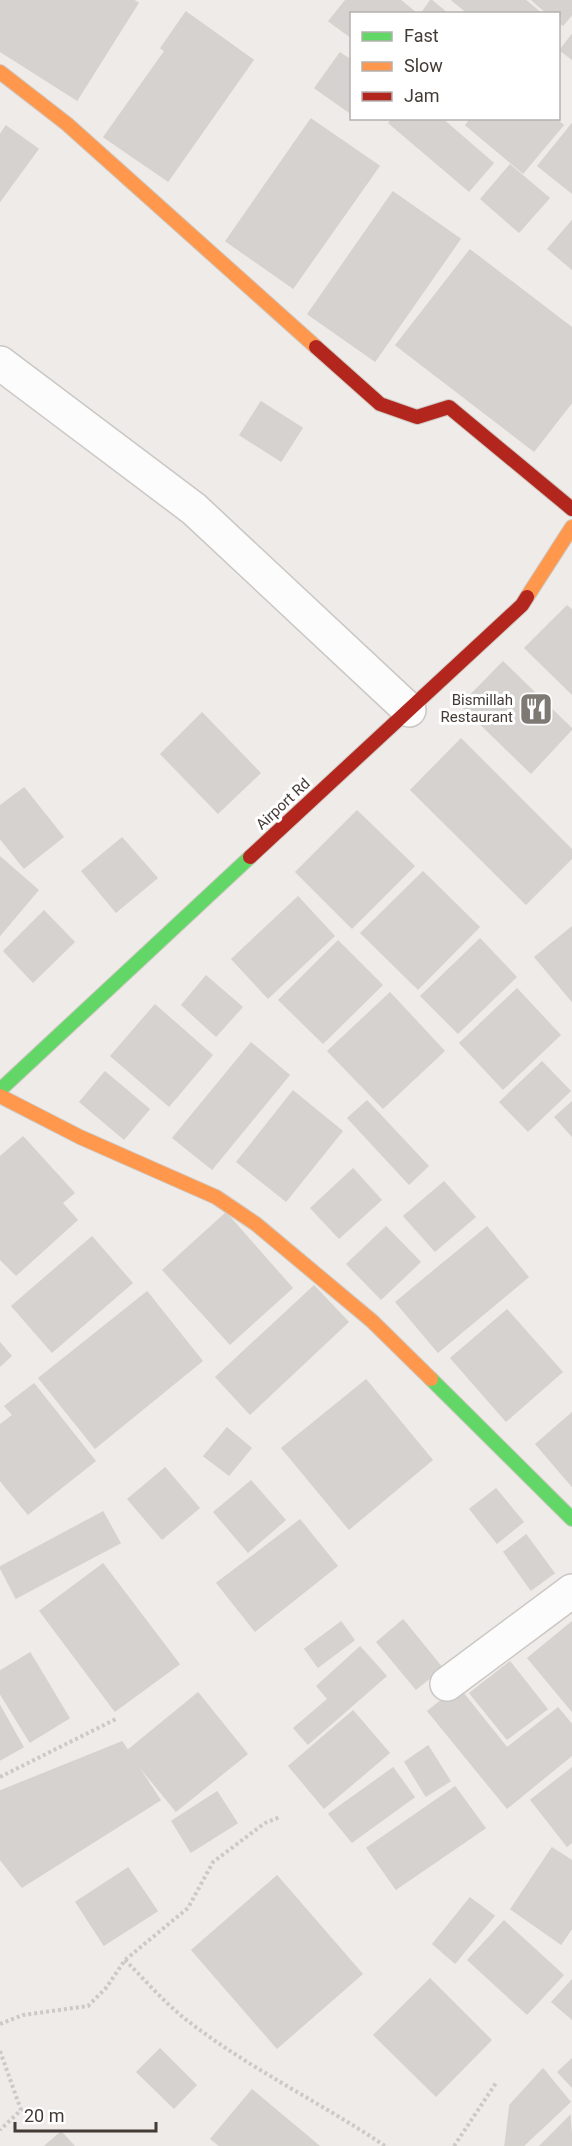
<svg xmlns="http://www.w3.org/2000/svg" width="572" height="2146" viewBox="0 0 572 2146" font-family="Roboto,sans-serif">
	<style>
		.building { fill: #d6d2cf; stroke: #d6d2ce; stroke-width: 1.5 }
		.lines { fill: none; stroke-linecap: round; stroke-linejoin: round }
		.street-casing { stroke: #cac7c4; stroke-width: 36 }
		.fast-casing { stroke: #cec8c1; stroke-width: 16 }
		.slow-casing { stroke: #cec8c1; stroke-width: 16 }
		.jam-casing { stroke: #cec8c1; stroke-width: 16 }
		.path { stroke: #ccc9c6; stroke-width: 4; stroke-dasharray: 3 3; stroke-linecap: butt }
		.street { stroke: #fcfcfc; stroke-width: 33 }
		.fast { stroke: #63d668; stroke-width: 14 }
		.slow { stroke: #ff974d; stroke-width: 14 }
		.jam { stroke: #b3261e; stroke-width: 14 }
		.labels { text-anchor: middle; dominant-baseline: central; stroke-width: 6; stroke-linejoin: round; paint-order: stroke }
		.poi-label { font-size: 15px; fill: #433b35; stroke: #fff; text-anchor: end }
		.street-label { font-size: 15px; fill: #433b35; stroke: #fff }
	</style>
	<rect width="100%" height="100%" fill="#eeebe8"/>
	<g class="building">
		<path d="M0,0H133L138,3L77,100L0,51Z"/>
		<path d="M346,0H400L417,14H352V38L329,21Z"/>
		<path d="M431,0L448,14H421Z"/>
		<path d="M452,0H525L542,14H469Z"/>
		<path d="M532,0H572V14L563,25L558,22V14H548Z"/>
		<path d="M186,12L253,60L168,181L104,137L165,51L161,48Z"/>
		<path d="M572,35V59L560,50Z"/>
		<path d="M340,53L352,61V114L315,88Z"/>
		<path d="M393,118H441L493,163L469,191L389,123Z"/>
		<path d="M471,118H555L563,125L523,173L466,125Z"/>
		<path d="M311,119L379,166L293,288L226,241Z"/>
		<path d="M572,124V193L538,166Z"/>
		<path d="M6,126L38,149L0,201V135Z"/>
		<path d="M510,165L549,198L519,232L481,199Z"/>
		<path d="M393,192L460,239L375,361L308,314Z"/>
		<path d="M572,221V269L548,249Z"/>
		<path d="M470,250L572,328V402L534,451L396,345Z"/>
		<path d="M261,402L302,428L281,461L240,435Z"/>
		<path d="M567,606L572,610V694L525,648Z"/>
		<path d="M503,662L572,729L531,773L461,705Z"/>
		<path d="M202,713L260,773L218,813L161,754Z"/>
		<path d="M461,739L572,850V858L526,904L411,790Z"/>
		<path d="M24,788L63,837L24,868L0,838V806Z"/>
		<path d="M357,811L414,866L352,928L296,872Z"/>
		<path d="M122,838L157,878L116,912L82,871Z"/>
		<path d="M0,857L38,890L0,935Z"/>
		<path d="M423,872L479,927L418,989L361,933Z"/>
		<path d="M298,897L334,936L268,998L232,959Z"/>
		<path d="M44,911L74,942L33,982L4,951Z"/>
		<path d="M572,927V1001L535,957Z"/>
		<path d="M480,939L516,977L458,1033L421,996Z"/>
		<path d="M338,941L382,985L323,1043L279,1000Z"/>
		<path d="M206,976L242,1007L216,1036L182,1005Z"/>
		<path d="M517,989L560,1035L503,1089L460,1043Z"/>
		<path d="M390,993L444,1051L383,1108L328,1051Z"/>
		<path d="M155,1005L212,1055L169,1106L111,1056Z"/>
		<path d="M251,1043L289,1075L212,1169L173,1138Z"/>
		<path d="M542,1062L570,1091L528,1131L500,1102Z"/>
		<path d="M105,1072L149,1109L124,1139L80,1102Z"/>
		<path d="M293,1091L342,1131L286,1201L237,1162Z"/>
		<path d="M367,1101L428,1166L409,1184L348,1118Z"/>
		<path d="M572,1102V1136L555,1117Z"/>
		<path d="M23,1137L74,1193L62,1203L77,1220L16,1275L0,1259V1157Z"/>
		<path d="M353,1169L381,1200L339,1238L311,1208Z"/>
		<path d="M444,1182L475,1217L435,1251L404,1216Z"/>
		<path d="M226,1213L292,1288L230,1344L163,1270Z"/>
		<path d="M386,1227L420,1262L381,1299L347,1264Z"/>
		<path d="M487,1227L528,1277L438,1352L396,1302Z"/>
		<path d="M92,1237L132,1283L52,1352L12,1306Z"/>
		<path d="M314,1286L348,1322L250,1414L216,1377Z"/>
		<path d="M147,1292L202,1361L95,1448L39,1378Z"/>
		<path d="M507,1310L562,1372L506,1421L451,1358Z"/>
		<path d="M0,1343L11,1356L0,1366Z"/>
		<path d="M366,1380L432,1460L349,1529L282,1448Z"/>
		<path d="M34,1384L95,1461L28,1514L0,1480V1425L13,1415L5,1406Z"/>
		<path d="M572,1413V1486L536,1444Z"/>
		<path d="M227,1428L251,1448L229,1475L204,1456Z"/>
		<path d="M165,1468L199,1508L162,1539L128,1499Z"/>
		<path d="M251,1481L285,1520L248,1552L214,1512Z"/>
		<path d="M496,1489L523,1522L497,1543L470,1509Z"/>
		<path d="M103,1512L120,1543L16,1598L0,1567Z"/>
		<path d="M300,1520L337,1566L255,1631L217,1583Z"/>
		<path d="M526,1535L554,1573L531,1590L504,1552Z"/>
		<path d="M103,1564L179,1664L115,1711L40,1611Z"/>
		<path d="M403,1620L442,1668L416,1689L377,1642Z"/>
		<path d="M341,1622L354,1640L318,1667L305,1649Z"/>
		<path d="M572,1622V1711L528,1658Z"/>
		<path d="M360,1647L386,1676L308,1744L294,1728L328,1699L317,1686Z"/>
		<path d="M30,1653L69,1718L30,1742L0,1693V1671Z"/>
		<path d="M510,1662L547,1709L507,1739L470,1693Z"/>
		<path d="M458,1687L507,1748L558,1708L572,1725V1755L507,1808L428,1711Z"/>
		<path d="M198,1693L247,1754L176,1811L127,1751Z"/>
		<path d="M0,1706L23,1747L0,1760Z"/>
		<path d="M353,1711L389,1753L324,1808L289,1766Z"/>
		<path d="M122,1742L160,1800L22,1887L0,1859V1791Z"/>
		<path d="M428,1746L450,1781L426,1796L405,1762Z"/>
		<path d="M393,1768L414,1797L352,1842L329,1814Z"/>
		<path d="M572,1768V1842L567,1846L531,1800Z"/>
		<path d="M455,1787L485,1828L396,1889L367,1848Z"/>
		<path d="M217,1792L237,1823L191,1852L172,1821Z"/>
		<path d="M552,1848L572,1861V1928L561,1944L511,1909Z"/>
		<path d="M128,1868L157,1911L104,1945L76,1902Z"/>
		<path d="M277,1876L362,1974L277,2048L192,1950Z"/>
		<path d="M470,1898L494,1916L455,1963L433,1944Z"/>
		<path d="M504,1921L563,1975L527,2014L468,1960Z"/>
		<path d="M430,1979L491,2040L436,2096L374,2035Z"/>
		<path d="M572,1980V2019L552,2002Z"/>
		<path d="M160,2049L196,2085L174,2108L137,2072Z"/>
		<path d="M572,2059V2087L558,2072Z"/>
		<path d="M543,2069L570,2102L523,2146H505L510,2105Z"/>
		<path d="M252,2090L319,2146H220L211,2139Z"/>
		<path d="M570,2116L572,2146H540Z"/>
		<path d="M61,2132L74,2146H45Z"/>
	</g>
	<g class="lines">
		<defs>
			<g id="street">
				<path d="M0,363L194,509L409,710"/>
				<path d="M447,1684L572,1591"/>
			</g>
			<g id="fast">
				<path d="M0,1090L250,857"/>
				<path d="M431,1379L572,1519"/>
			</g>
			<g id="slow">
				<path d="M0,72L67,124L316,347"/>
				<path d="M527,597L572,527"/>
				<path d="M0,1096L80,1137L216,1197L256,1224L372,1321L431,1379"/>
			</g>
			<g id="jam">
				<path d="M316,347L380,404L417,417L449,407L572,509"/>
				<path d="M250,857L522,605L527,597"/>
			</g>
		</defs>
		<use href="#street" class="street-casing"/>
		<use href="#fast" class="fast-casing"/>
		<use href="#slow" class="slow-casing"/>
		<use href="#jam" class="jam-casing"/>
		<g class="path">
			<path d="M0,1777L116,1719"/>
			<path d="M125,1960C144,1979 163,2001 184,2018C246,2067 320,2102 385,2146"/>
			<path d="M0,2024L23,2015L88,2006L106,1988L125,1960L188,1908L213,1862L265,1823L280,1817"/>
			<path d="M0,2051L21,2110L0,2130"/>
			<path d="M454,2146L496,2083"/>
		</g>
		<use href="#street" class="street"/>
		<use href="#fast" class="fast"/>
		<use href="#slow" class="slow"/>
		<use href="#jam" class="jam"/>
	</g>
	<defs>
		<symbol id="restaurant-square" viewBox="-11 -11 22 22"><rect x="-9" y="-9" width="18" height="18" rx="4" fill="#7f7974" stroke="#fff"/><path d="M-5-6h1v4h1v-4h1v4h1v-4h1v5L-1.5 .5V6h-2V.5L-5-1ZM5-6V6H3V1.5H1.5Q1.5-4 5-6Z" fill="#fff"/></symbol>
	</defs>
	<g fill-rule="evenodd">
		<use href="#restaurant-square" x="517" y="690" width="38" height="38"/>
	</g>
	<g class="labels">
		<g class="poi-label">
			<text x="513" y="700">Bismillah<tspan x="513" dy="17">Restaurant</tspan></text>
		</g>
		<g class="street-label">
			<text transform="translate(283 804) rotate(-43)">Airport Rd</text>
		</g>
	</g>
	<rect x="350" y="12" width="210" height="108" fill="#ffffff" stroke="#b4b1ae" stroke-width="1.5"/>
	<rect x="362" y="32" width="30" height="9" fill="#63d668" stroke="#b4b1ae" stroke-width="1.5"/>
	<text x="404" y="42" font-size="18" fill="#433b35">Fast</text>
	<rect x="362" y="62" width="30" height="9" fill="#ff974d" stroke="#b4b1ae" stroke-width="1.5"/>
	<text x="404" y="72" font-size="18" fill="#433b35">Slow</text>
	<rect x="362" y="92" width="30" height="9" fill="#b3261e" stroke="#b4b1ae" stroke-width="1.5"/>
	<text x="404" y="102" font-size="18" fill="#433b35">Jam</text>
	<path d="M15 2122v9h141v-9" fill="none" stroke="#433b35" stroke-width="3"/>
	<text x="24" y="2122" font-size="18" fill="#433b35" stroke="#ffffff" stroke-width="4.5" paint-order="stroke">20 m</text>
</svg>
